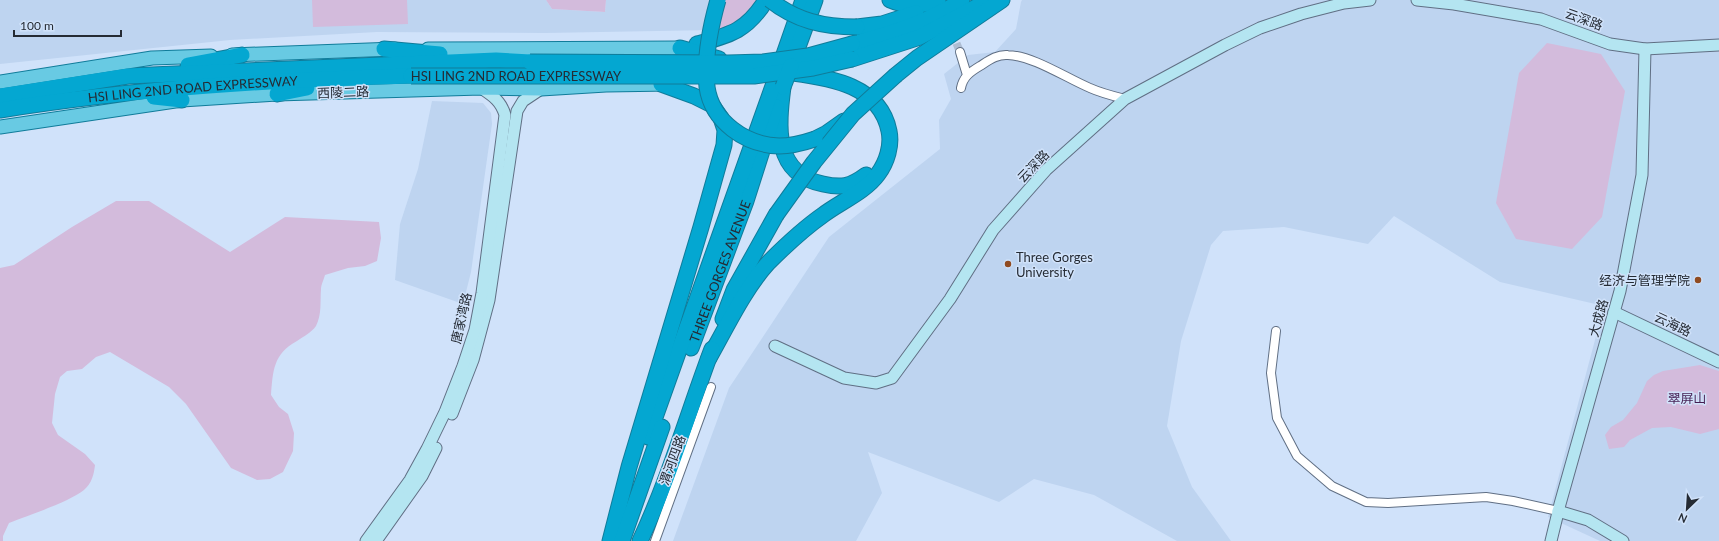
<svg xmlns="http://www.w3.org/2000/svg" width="1719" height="541" viewBox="0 0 1719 541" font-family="Lato,'Noto Sans SC',sans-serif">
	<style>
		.built { fill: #bed4f0 }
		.green { fill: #d3bbdc }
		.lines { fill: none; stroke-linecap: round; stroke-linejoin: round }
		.street-tunnel { stroke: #aebdd2; stroke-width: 8; stroke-dasharray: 8 4; stroke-linecap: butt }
		.street-casing { stroke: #606f84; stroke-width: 10 }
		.secondary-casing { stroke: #606f84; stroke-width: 13 }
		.primary-casing { stroke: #107c9a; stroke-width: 15 }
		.highway-casing { stroke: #107c9a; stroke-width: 17 }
		.street { stroke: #fff; stroke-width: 8 }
		.secondary { stroke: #b4e5f1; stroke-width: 11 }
		.primary { stroke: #68cae3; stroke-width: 13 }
		.highway { stroke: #04a7d1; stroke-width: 15 }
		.highway-bridge-casing { stroke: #107c9a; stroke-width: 17; stroke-linecap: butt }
		.highway-bridge { stroke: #04a7d1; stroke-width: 15 }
		.poi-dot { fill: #904b21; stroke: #d0e2fa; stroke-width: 1.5 }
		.labels { text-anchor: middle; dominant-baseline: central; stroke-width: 3; stroke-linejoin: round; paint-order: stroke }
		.street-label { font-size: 13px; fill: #252b34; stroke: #d0e2fa }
		.poi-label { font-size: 13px; fill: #252b34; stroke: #d0e2fa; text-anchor: start }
		.park-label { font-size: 13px; fill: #441d51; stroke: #d0e2fa }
	</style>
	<rect width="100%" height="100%" fill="#d0e2fa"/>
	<g class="built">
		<path d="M0,0H546L552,9L605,12L606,0H714L713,30L545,33L377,32L230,40L0,64Z"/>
		<path d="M1022,0H1719V541H1600L1548,517L1604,306L1500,282L1394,216L1368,244L1284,227L1223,231L1211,245L1181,341L1167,426L1192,487L1231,541H1177L1094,495L1034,479L999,502L868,452L882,493L856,541H673L729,388L829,237L940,149L939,120L951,99L944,74L968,55L995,52L1016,29L1021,2Z"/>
		<path d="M432,101L483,103L491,113L492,124L471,272L463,304L395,280L400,224L418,169Z"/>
	</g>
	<g class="green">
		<path d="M312,0H407L408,24L313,27Z"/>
		<path d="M546,0H606L605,12L552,9Z"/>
		<path d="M714,0H758C756,4 755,8 752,12C743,23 727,30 713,30Z"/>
		<path d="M1547,43L1601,54L1625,91L1602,217L1572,249L1516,239L1496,203L1519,73Z"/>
		<path d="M116,201H149L230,252L285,217L379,222L381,238L377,261L365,266L348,268L325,275C324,279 321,285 321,289C320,302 322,314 316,326C311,333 304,336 297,341C273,354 273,371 271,395L279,407L288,414L294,433L293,451L283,472L270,479L257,480L231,468L186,404L169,387L110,352L96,357L82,369L67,371L60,377L55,394L52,423L58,435L85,454L95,465C94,474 92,483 84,490C69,502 29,515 9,523L3,536V541H0V268L14,265L72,227Z"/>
		<path d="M1700,365L1719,371V429L1700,434L1671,427L1652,428L1630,440L1624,447L1609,449L1605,435L1611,427L1623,420L1637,403L1647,381L1654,375L1663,371Z"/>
	</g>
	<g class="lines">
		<path class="street-tunnel" d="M952,32L960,52"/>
		<defs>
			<g id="street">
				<path d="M960,52L967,75"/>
				<path d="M961,88C963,77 970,72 980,66C988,61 997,54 1008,55C1034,56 1066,78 1090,88C1101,93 1113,96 1125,99"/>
				<path d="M1276,331L1271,373L1277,418L1297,456L1332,486L1366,502L1388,503L1486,497L1513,501L1558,511"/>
				<path d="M655,541L711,387"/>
			</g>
			<g id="secondary">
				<path d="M1417,0L1454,4L1541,19L1610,44L1645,49L1719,45"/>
				<path d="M1614,312L1719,362"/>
				<path d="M775,346L844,378L876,383L892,378L950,299L993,230L1046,170L1125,99L1225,45L1260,28L1301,14L1344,3L1370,0"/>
				<path d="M452,414L473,360L489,300L517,111L523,101L541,89"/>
				<path d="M1558,511L1588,520L1623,541"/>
				<path d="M366,541L410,480L427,449L445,412L463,366L475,330L482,293L505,115C501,101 493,96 481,88"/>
				<path d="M376,541L422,476L436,448"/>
				<path d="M1551,541L1560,504L1620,291L1642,175L1645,49"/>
			</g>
			<g id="primary">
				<path d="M428,49L680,48"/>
				<path d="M232,55L395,49"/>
				<path d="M0,82L152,58L211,56"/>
				<path d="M0,127L182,100L277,94L481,88L541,89L606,85L672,84"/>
			</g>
			<g id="highway">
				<path d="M890,0C906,7 922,7 938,0"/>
				<path d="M857,27L882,24L916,13"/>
				<path d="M697,44C730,35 747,31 766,0"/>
				<path d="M852,44C890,34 929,22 962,0"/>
				<path d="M680,48L719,59"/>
				<path d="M384,49L440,54"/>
				<path d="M852,59L920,37L989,0"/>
				<path d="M781,63L803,0"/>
				<path d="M188,65L242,55"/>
				<path d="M791,66L815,0"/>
				<path d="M896,75L917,58L1002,0"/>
				<path d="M783,87C778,126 773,174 823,184C841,188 850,187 866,175"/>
				<path d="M277,94L307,88"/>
				<path d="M0,96L128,76L496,60L530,62"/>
				<path d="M154,97L182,100"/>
				<path id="s1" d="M0,110C136,88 274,80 411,76"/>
				<path d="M815,139L827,133L844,121"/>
				<path d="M723,319L734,290L776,215"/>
				<path id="s2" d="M691,348L746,201L776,107"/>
				<path d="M709,358C726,328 745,288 768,263C785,246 803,229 823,215C840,202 865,192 878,174C887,162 892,145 889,131C880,86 832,78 793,73"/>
				<path d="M648,437L773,86"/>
				<path d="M610,541L629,467L701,227L724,145L725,130L721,118L712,105L694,96L661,84"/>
				<path d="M622,541L662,427"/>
				<path d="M640,541C669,479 688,413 712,349"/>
			</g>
		</defs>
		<use href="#street" class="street-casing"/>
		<use href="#secondary" class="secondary-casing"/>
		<use href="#primary" class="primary-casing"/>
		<use href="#highway" class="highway-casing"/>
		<use href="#street" class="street"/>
		<use href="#secondary" class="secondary"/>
		<use href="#primary" class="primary"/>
		<use href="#highway" class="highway"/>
		<defs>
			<g id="highway-bridge">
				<path d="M718,0C710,28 704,58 707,87C712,122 746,145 779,146C792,146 803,143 815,139"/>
				<path d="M770,0C796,21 824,27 857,27"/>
				<path d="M530,62L728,63L763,62L808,56L852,44"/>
				<path id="s3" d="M411,76H754L813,68L852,59"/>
				<path d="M783,87L791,66"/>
				<path d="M776,215L814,162L853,114L896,75"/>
			</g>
		</defs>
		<use href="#highway-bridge" class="highway-bridge-casing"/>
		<use href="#highway-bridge" class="highway-bridge"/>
	</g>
	<g class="poi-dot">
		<circle cx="1008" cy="264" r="4"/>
		<circle cx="1698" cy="280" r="4"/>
	</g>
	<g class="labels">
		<g class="street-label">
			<text transform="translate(1584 19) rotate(20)">云深路</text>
			<text stroke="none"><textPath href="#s3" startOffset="105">HSI LING 2ND ROAD EXPRESSWAY</textPath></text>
			<text stroke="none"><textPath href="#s1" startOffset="194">HSI LING 2ND ROAD EXPRESSWAY</textPath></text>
			<text transform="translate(343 92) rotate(-2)">西陵二路</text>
			<text transform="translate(1033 166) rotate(-46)">云深路</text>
			<text stroke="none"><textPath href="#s2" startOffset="82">THREE GORGES AVENUE</textPath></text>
			<text transform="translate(461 318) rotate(-77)">唐家湾路</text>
			<text transform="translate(1598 318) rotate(-74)">大成路</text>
			<text transform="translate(1673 324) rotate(25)">云海路</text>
			<text transform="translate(672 460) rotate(-70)">渭河四路</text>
		</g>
		<g class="poi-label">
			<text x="1016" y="257">Three Gorges<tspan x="1016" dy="15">University</tspan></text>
			<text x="1690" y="280" text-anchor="end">经济与管理学院</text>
		</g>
		<g class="park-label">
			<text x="1687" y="398">翠屏山</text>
		</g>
	</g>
	<g transform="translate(1687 509) rotate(205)" stroke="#d0e2fa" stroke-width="3" paint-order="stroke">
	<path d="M0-3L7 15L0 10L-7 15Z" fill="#252b34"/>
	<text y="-6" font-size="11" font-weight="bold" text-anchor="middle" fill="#252b34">N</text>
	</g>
	<path d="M14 30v6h107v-6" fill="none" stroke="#252b34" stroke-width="2"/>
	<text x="20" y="30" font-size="12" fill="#252b34" stroke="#d0e2fa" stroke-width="3" paint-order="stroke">100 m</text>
</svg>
